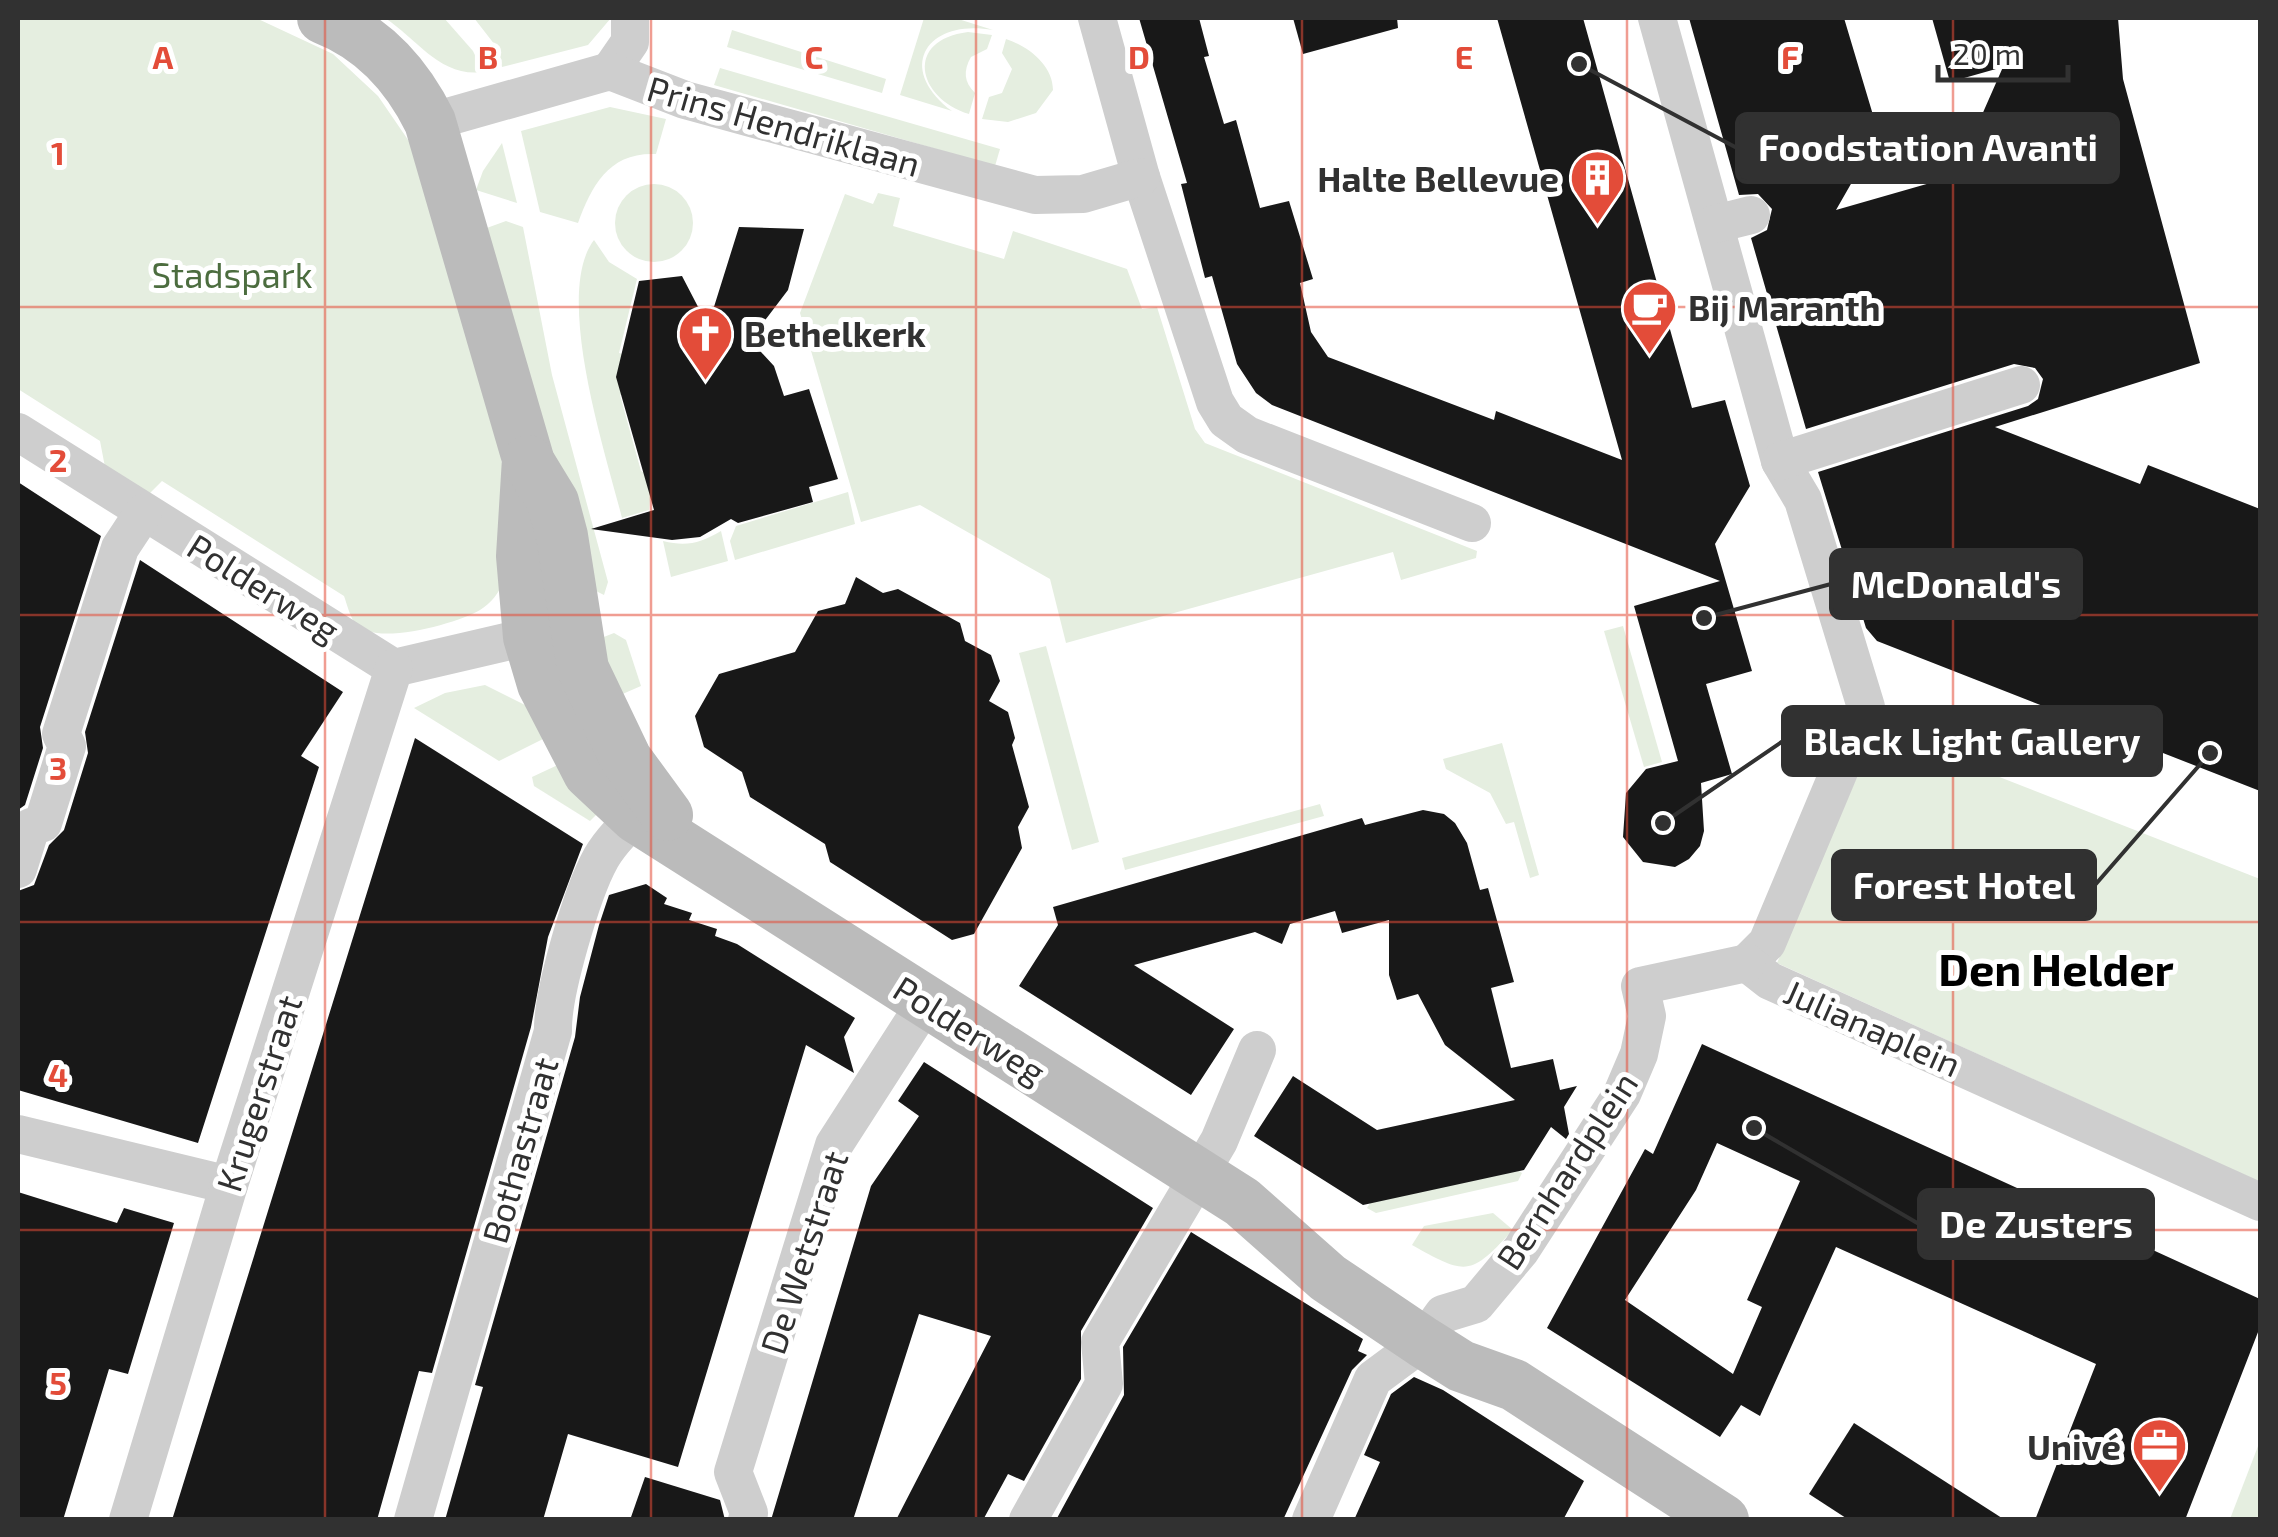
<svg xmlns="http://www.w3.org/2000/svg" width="2278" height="1537" viewBox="0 0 2278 1537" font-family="'Exo 2',sans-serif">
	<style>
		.green { fill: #e5eee0 }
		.building { fill: #181818; fill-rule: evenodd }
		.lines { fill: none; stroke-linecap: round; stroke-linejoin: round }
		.street { stroke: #cecece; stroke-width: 38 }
		.secondary { stroke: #bbb; stroke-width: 52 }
		.grid { fill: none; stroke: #e34c39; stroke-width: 2.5; stroke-opacity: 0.55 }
		.labels { text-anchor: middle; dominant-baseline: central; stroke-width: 10; stroke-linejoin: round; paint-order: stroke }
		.street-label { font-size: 35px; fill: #313131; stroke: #fff }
		.poi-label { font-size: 35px; font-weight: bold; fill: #313131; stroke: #fff; text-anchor: end }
		.park-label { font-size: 35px; fill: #4c6d3f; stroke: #fff }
		.district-label { font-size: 45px; font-weight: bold; fill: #000; stroke: #fff }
		.grid-label { font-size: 32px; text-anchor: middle; font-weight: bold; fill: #e34c39; stroke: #fff; stroke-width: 10; stroke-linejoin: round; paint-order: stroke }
		.leader { fill: none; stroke: #313131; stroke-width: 4 }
		.callout-dot { fill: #313131; stroke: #fff; stroke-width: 4 }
		.callout { fill: #313131; stroke: #313131; stroke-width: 4 }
		.callout-label { font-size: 38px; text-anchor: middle; font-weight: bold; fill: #fff }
	</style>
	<rect width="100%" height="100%" fill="#fff"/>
	<g class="green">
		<path d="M18,18H256L333,54L378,96L415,150L499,444C504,473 515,557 504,581C499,593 491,603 480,610C459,623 374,647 356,624C350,618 347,604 344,596L162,481L149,494L105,467L100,441L18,389Z"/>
		<path d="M385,18H444L473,51L483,72C441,78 417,39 385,18Z"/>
		<path d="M474,18H611L588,45L502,67L495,45Z"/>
		<path d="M924,18H955L993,30C928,18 894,67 952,111L900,95Z"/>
		<path d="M732,30L886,79L882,93L727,47Z"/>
		<path d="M968,32L992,35L987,49L971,57C963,71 964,82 975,93L969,114C917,98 904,40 968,32Z"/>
		<path d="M1006,39C1028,46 1053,65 1053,90L1036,113L1008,122L982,119L989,97L1002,93L1012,69L1002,53Z"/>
		<path d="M720,68L1000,149L995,166L714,85Z"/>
		<path d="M610,107L666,119L656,154C609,152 592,185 578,223L540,212L521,131Z"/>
		<path d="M502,143L517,203L476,190L483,171Z"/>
		<circle cx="654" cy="223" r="39"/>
		<path d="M878,193L900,198L893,226L1004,259L1013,231L1127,269L1142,309L1157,307L1195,429L1205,443L1477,551L1476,558L1401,580L1393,552L1066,643L1050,579L920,505L861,522L800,313L845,194L873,204Z"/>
		<path d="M506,221L523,227L552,375L608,582L604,595L592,589L484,229Z"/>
		<path d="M594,240L609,262L637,279L619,353L633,357L629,392L620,395L641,471L652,477L649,510L622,518C606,454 553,294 594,240Z"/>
		<path d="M848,492L855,524L735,560L730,541L736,526Z"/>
		<path d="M721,531L728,561L671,577L663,541C687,547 700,543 721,531Z"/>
		<path d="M1623,626L1662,762L1644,767L1604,631Z"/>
		<path d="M614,633L626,640L641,686L611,699L591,642Z"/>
		<path d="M1046,646L1099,842L1072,850L1019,653Z"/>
		<path d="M485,685L529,707L549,736L499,761L414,708L445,693Z"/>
		<path d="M1897,737L2260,879V1182L1777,963L1865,758L1880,742Z"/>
		<path d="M1502,743L1539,875L1530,878L1514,822L1506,824L1490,793L1446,769L1443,759Z"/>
		<path d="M562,763L602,809L590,821L534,786L532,777Z"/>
		<path d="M1320,804L1324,816L1125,870L1122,858Z"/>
		<path d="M1510,1165L1522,1173L1518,1181L1376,1213L1367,1208L1375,1195Z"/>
		<path d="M1493,1213L1513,1230C1470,1276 1467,1276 1412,1245L1424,1226Z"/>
		<path d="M2260,1441V1519H2230Z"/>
	</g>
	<g class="building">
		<path d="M1139,18H1199L1209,56L1204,57L1224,124L1236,120L1260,208L1289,201L1313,279L1300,283L1311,332L1328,357L1494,420L1496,411L1622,460L1497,18H1583L1692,408L1725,400L1750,486L1715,544L1752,671L1706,684L1732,774L1701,783L1704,831L1700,846L1689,859L1675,867L1643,862L1623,837L1626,793L1646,769L1678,761L1634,606L1720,581L1272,405L1256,393L1237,364L1212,276L1205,278L1181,184L1187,183Z"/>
		<path d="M1293,18H1397L1398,28L1303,54Z"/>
		<path d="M1689,18H1844L1879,135L1836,210L1951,177L1963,158L2003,67L1950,82L1932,18H2118L2123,79L2200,363L1995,427L2140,484L2148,465L2260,509V791L1877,641L1866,628L1818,472L2028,406L2038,399L2043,379L2035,368L2014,364L1806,429L1751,238L1767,230L1772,209L1758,194L1739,195Z"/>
		<path d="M739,227L804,229L788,290L750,340L774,366L784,396L809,389L838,479L809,487L813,502L738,523L731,519L700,537L672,540L591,529L654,510L616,377L639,281L682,276L708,326Z"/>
		<path d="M18,482L101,536L40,727L43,748L25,805L18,810Z"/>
		<path d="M140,560L343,692L301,756L319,767L198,1143L18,1090V891L34,885L49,845L64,830L88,753L85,732Z"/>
		<path d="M856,577L883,593L898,589L960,623L965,641L991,655L1000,681L989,701L1008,712L1015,738L1012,745L1029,807L1018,827L1022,848L974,934L952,940L830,862L825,844L750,797L742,772L704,747L695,716L719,674L795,652L818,611L845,604Z"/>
		<path d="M415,738L583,844L548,937L531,1027L432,1373L419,1371L377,1520H172Z"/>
		<path d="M1423,810L1444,814L1455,823L1467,843L1480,890L1488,888L1514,982L1491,988L1511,1068L1553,1059L1560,1090L1577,1086L1564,1107L1569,1134L1566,1139L1551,1127L1524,1170L1363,1205L1254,1136L1293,1076L1377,1130L1515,1100L1445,1045L1418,994L1397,1000L1389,975V920L1342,933L1335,911L1290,924L1282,944L1255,932L1134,965L1234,1029L1191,1095L1019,986L1058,925L1053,907L1362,818L1365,825Z"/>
		<path d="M646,884L667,898L664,904L692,913L689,920L717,929L715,936L737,944L855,1018L844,1037L854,1073L806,1045L678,1467L568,1434L543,1520H445L483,1387L475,1385L575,1037L580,997L599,925L609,895Z"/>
		<path d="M1702,1044L2260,1299V1327L2185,1520H2035L2096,1364L1836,1247L1760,1416L1741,1405L1720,1437L1547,1328L1645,1149L1653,1154ZM1717,1143L1800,1181L1747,1300L1762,1307L1733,1374L1625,1300L1696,1190Z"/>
		<path d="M924,1062L1153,1208L1081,1331V1379L1024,1481L1008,1474L983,1520H896L991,1336L919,1314L853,1520H771L871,1186L919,1116L898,1101Z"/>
		<path d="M18,1192L117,1223L124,1208L174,1223L128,1374L109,1369L63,1520H18Z"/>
		<path d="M1191,1232L1363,1339L1358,1351L1367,1355L1352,1370L1283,1520H1056L1124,1395L1123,1347Z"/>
		<path d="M1414,1377L1443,1390L1584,1481L1563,1520H1354L1380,1462L1364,1455L1391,1394Z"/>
		<path d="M1854,1423L2005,1520H1849L1809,1494Z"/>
		<path d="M645,1477L720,1500L725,1520H630Z"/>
	</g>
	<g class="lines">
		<g class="street">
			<path d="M1097,18L1141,177L1215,402L1226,420L1247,435L1472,523"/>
			<path d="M1657,18L1780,461L1803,500L1866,707L1767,943L1747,963"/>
			<path d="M610,71L630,42V18"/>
			<path d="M430,122L610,71L685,100L1035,195L1083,194L1141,177"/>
			<path d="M1715,224L1751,215"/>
			<path d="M18,432L394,668L553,631"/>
			<path d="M1780,461L2021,385"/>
			<path d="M18,869L31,827L43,823L67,746L61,734L120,548L143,513"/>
			<path d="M1747,963L1770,981L2260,1202"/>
			<path d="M18,1134L229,1185"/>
			<path d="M128,1520L229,1185L394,668"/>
			<path d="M413,1520L553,1031C552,994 582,892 601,858C613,837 636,817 653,800"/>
			<path d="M747,1520L749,1513L733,1472L834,1145L926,1002"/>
			<path d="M1028,1520L1104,1384L1100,1342L1219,1141L1257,1050"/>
			<path d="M1311,1520L1373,1379L1423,1342L1443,1314L1476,1304L1521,1250L1622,1094L1639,1054L1647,1016L1640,986L1747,963"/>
		</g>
		<g class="secondary">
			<path d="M323,18C372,37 407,75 430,122L528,459L522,556L529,637L543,684L589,773L636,817L1242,1202L1328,1278L1423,1342L1461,1366L1514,1385L1723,1520"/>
			<path d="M528,461L553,502L562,536L583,669L626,759L667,815"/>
		</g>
	</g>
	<path class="grid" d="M325,18V1520M651,18V1520M976,18V1520M1302,18V1520M1627,18V1520M1953,18V1520M18,307H2260M18,615H2260M18,922H2260M18,1230H2260"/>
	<defs>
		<symbol id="building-pin" viewBox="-11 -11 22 30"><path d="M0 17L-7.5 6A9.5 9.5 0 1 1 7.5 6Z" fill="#e34c39" stroke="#fff"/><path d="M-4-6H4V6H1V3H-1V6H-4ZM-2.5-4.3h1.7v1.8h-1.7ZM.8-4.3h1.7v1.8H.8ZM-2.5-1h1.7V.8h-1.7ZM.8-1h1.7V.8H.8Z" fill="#fff"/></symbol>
		<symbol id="cafe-pin" viewBox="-11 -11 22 30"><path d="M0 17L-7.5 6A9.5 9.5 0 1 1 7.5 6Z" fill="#e34c39" stroke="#fff"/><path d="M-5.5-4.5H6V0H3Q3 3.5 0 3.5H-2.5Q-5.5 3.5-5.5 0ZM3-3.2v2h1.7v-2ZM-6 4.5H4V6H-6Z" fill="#fff"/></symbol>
		<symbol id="church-pin" viewBox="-11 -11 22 30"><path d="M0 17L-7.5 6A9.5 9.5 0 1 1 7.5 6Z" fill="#e34c39" stroke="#fff"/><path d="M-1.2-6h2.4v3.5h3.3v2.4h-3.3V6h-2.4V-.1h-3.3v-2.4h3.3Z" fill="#fff"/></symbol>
		<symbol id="office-pin" viewBox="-11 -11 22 30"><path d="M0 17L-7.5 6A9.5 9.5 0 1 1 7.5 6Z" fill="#e34c39" stroke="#fff"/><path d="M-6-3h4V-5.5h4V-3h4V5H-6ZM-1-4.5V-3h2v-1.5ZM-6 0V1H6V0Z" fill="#fff"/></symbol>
	</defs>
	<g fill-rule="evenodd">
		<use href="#building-pin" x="1566" y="146" width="63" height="86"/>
		<use href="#cafe-pin" x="1618" y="276" width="63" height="86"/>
		<use href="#church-pin" x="674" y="302" width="63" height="86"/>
		<use href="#office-pin" x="2128" y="1414" width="63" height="86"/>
	</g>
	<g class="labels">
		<g class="street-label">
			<text transform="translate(784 125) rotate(16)">Prins Hendriklaan</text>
			<text transform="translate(264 587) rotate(32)">Polderweg</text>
			<text transform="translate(1873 1027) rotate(24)">Julianaplein</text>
			<text transform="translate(970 1029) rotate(32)">Polderweg</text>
			<text transform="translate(258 1093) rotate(-72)">Krugerstraat</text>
			<text transform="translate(519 1150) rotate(-74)">Bothastraat</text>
			<text transform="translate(1566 1170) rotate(-57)">Bernhardplein</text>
			<text transform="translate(803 1252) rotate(-72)">De Wetstraat</text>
		</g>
		<g class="poi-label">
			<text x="1559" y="178">Halte Bellevue</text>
			<text x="1688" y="307" text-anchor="start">Bij Maranth</text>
			<text x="744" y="333" text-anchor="start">Bethelkerk</text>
			<text x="2121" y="1446">Univé</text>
		</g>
		<g class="park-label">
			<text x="232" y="274">Stadspark</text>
		</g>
		<g class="district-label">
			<text x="2056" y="968">Den Helder</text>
		</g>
	</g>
	<g class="grid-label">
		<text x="163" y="69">A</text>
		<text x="488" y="69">B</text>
		<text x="814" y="69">C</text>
		<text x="1139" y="69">D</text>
		<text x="1464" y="69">E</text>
		<text x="1790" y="69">F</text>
		<text x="58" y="165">1</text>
		<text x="58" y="472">2</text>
		<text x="58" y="780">3</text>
		<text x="58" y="1087">4</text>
		<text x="58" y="1395">5</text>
	</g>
	<path class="leader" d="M1579 64L1737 148M1704 618L1831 584M1663 823L1783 741M2210 753L2095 885M1754 1128L1919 1224"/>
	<g class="callout-dot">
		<circle cx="1579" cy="64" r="10"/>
		<circle cx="1704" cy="618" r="10"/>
		<circle cx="1663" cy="823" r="10"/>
		<circle cx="2210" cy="753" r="10"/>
		<circle cx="1754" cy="1128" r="10"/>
	</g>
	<g class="callout">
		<rect x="1737" y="114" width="381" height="68" rx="10"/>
		<rect x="1831" y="550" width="250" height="68" rx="10"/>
		<rect x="1783" y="707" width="378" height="68" rx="10"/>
		<rect x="1833" y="851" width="262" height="68" rx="10"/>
		<rect x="1919" y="1190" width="234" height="68" rx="10"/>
	</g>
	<g class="callout-label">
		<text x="1928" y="161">Foodstation Avanti</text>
		<text x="1956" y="598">McDonald's</text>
		<text x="1972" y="755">Black Light Gallery</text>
		<text x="1964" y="899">Forest Hotel</text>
		<text x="2036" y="1238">De Zusters</text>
	</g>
	<rect width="2278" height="1537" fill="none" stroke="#313131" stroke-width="40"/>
	<path d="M1938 65v15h130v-15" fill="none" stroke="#313131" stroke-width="5"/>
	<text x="1953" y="65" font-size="30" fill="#313131" stroke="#ffffff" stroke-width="8" paint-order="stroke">20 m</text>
</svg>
